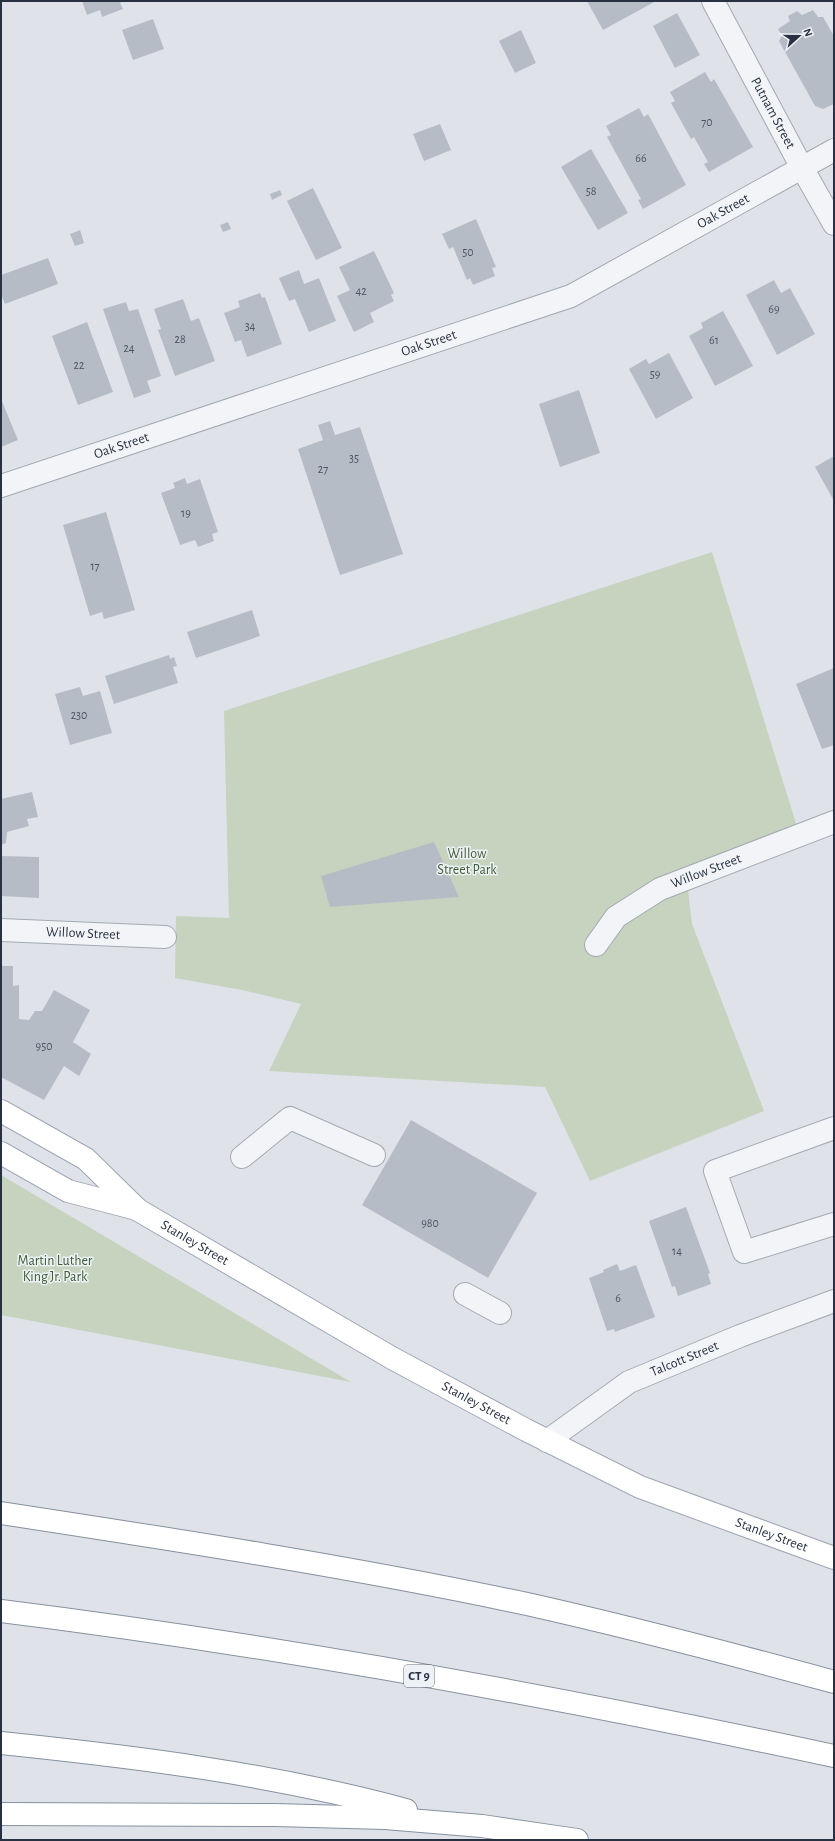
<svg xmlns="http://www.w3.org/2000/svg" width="835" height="1841" viewBox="0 0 835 1841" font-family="'Alegreya Sans',sans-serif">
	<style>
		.green { fill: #c5d3bf }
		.building { fill: #b6bcc6 }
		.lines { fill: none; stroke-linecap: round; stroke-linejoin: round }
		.minor-casing { stroke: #a4aab3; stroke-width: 24 }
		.major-casing { stroke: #9da8b5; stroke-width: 24 }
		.highway-casing { stroke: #8591a0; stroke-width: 24 }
		.minor { stroke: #f2f4f7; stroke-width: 22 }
		.major { stroke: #fff; stroke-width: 22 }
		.highway { stroke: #fff; stroke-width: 22 }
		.labels { text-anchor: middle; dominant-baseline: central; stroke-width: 3; stroke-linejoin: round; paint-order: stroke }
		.number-label { font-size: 12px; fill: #4b5462 }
		.shield { fill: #eef2f6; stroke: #636b77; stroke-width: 1 }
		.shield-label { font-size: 13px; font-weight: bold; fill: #273141 }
		.street-label { font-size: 14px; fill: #273141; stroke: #eef2f6 }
		.park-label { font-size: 14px; fill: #3d5d33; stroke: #eef2f6 }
	</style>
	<rect width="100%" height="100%" fill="#dfe3e9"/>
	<g class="green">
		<path d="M712,552L798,830L686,873L692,924L764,1111L590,1181L545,1087L269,1071L301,1004L242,990L175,978L176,916L229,918L224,711Z"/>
		<path d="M1,1175L351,1382L1,1315Z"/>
	</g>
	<g class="building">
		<path d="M82,1H124L120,3L123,9L102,17L100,10L87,15Z"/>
		<path d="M587,1H656L603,30Z"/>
		<path d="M813,10L818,17H823L834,36V104L823,109L815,106L779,41L782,36L778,29L790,21L788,16L797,11L802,15Z"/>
		<path d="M677,13L700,55L675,68L653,26Z"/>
		<path d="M153,19L164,49L133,60L122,30Z"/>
		<path d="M521,30L536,63L515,73L499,41Z"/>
		<path d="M705,72L711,82L714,79L753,147L709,172L704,164L708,162L694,137L691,139L671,103L675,101L670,92Z"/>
		<path d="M639,108L644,117L648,114L686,185L643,209L638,200L641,199L607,137L611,135L606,126Z"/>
		<path d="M440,124L451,150L424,161L413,134Z"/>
		<path d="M591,149L628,213L598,230L561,167Z"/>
		<path d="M313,188L342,248L316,260L287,201Z"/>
		<path d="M280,190L282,195L272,200L270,194Z"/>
		<path d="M476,219L496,267L492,268L495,276L473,285L470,278L467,280L453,247L449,249L442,234Z"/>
		<path d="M228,222L231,229L223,232L220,225Z"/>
		<path d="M80,230L84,243L75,246L70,234Z"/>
		<path d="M374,251L394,293L391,295L394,301L370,313L374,322L354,332L337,296L350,290L339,267Z"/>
		<path d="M48,258L58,284L5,304L1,294V275Z"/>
		<path d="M299,270L304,284L319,278L336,321L309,332L295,299L289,301L279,278Z"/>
		<path d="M774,280L781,293L790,288L815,334L777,355L746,295Z"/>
		<path d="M260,293L262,298L265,297L282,344L247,357L241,340L235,342L224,313L240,307L238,301Z"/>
		<path d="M183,299L191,321L199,318L215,361L175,376L158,330L161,329L154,309Z"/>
		<path d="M126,302L129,311L138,309L161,376L147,381L151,392L134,398L103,309Z"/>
		<path d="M723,311L753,366L715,386L689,336L703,328L701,323Z"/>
		<path d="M87,322L113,392L78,405L52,336Z"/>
		<path d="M669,353L693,398L656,419L629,369L646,359L649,364Z"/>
		<path d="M579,390L600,453L560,467L539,404Z"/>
		<path d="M1,399L18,440L1,447Z"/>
		<path d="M330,421L335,435L360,427L403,554L340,575L298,449L323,440L318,425Z"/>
		<path d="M834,456V501L815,467Z"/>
		<path d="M185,478L187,484L200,479L218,532L212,534L214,541L198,547L195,540L180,545L161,493L175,488L173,483Z"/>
		<path d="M106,512L135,610L104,619L102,612L90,616L63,525Z"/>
		<path d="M252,610L260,636L196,658L187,632Z"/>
		<path d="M169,655L170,659L174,657L177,666L173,667L178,683L114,704L105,676Z"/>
		<path d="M834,668V745L822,749L796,684Z"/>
		<path d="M80,687L83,696L100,691L112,733L70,745L55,694Z"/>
		<path d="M32,792L38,817L27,819L29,826L7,832L6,843L1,845V799Z"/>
		<path d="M434,842L459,897L330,907L321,876Z"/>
		<path d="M1,856L39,857V898L1,896Z"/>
		<path d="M1,966H13V986L19,985V1019L29,1020L35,1011H42L54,990L90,1010L73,1042L91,1054L79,1076L64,1066L44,1100L1,1077Z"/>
		<path d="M411,1120L537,1193L488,1278L362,1205Z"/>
		<path d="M686,1207L710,1273L708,1274L711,1284L678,1296L675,1286L672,1287L649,1221Z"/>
		<path d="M617,1264L620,1271L636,1265L655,1317L615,1332L614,1329L607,1331L589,1278L604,1272L603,1270Z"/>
	</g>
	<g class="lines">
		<defs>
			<g id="minor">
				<path id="s1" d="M713,1L801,166L834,224"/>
				<path id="s2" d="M1,486L571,296L834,150"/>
				<path id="s3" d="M1,930L165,937"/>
				<path id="s4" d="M596,945L616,917L660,889L834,822"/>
				<path d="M834,1128L715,1171L744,1252L834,1224"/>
				<path d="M242,1157L290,1118L374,1155"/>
				<path d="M465,1294L500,1313"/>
				<path id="s5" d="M547,1441L629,1382L740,1336L834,1301"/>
			</g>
			<g id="major">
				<path id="s6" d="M1,1111L86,1159L138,1210L392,1358L526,1430L640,1487L834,1558"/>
				<path d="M1,1153L68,1191L137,1209"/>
			</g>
			<g id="highway">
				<path d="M1,1513C177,1540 353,1567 527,1604C630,1627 732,1654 834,1682"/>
				<path d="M1,1611C281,1646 559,1697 834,1756"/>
				<path d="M1,1743C137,1757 273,1774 406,1810"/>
				<path d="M1,1814L275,1815L385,1818L482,1826L577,1840"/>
			</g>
		</defs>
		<use href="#minor" class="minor-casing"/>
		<use href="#major" class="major-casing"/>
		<use href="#highway" class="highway-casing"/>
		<use href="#minor" class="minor"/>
		<use href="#major" class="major"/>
		<use href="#highway" class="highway"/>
	</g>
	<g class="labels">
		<g class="number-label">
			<text x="707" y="122">70</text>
			<text x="641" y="158">66</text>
			<text x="591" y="191">58</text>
			<text x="468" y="252">50</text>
			<text x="361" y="291">42</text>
			<text x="774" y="309">69</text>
			<text x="250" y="326">34</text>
			<text x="180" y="339">28</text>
			<text x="714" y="340">61</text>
			<text x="129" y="348">24</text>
			<text x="79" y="365">22</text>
			<text x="655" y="374">59</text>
			<text x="354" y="458">35</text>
			<text x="323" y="469">27</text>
			<text x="186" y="513">19</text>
			<text x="95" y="566">17</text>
			<text x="79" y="715">230</text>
			<text x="44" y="1046">950</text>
			<text x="430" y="1223">980</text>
			<text x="677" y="1251">14</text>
			<text x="618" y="1298">6</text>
		</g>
		<rect class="shield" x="404" y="1665" width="30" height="22" rx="3"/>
		<g class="shield-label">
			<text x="419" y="1676">CT 9</text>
		</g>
		<g class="street-label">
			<text stroke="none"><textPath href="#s1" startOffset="127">Putnam Street</textPath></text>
			<text stroke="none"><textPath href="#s2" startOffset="775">Oak Street</textPath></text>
			<text stroke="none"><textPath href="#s2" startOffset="451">Oak Street</textPath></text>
			<text stroke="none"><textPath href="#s2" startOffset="127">Oak Street</textPath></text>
			<text stroke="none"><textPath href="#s4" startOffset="136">Willow Street</textPath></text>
			<text stroke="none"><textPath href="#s3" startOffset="82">Willow Street</textPath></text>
			<text stroke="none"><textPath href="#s6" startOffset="236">Stanley Street</textPath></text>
			<text stroke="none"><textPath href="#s5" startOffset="161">Talcott Street</textPath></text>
			<text stroke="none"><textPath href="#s6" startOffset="560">Stanley Street</textPath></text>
			<text stroke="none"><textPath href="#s6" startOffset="884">Stanley Street</textPath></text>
		</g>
		<g class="park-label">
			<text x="467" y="854">Willow<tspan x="467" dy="16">Street Park</tspan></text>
			<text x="55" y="1261">Martin Luther<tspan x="55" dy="16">King Jr. Park</tspan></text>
		</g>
	</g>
	<rect width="835" height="1841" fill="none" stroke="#273141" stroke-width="4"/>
	<g transform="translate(799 36) rotate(69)" stroke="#eef2f6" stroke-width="3" paint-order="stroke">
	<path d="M0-3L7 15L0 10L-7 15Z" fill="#273141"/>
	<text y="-6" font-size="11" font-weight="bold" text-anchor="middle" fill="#273141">N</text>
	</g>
</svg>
